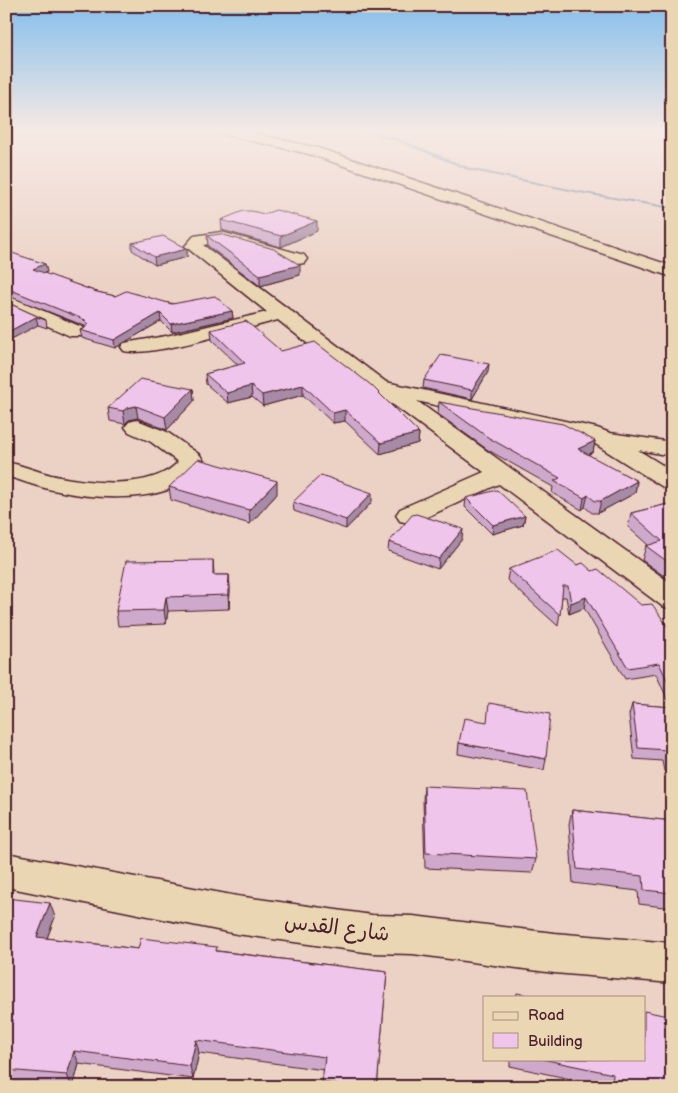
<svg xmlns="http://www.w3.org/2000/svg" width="678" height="1093" viewBox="0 0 678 1093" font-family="'Balsamiq Sans','Playpen Sans Arabic',sans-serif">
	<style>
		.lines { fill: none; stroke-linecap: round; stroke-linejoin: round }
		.stream { fill: #7587a2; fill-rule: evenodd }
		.minor-casing { stroke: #4a1f2b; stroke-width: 3 }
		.tertiary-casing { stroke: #4a1f2b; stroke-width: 3 }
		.secondary-casing { stroke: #4a1f2b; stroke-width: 3 }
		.minor { fill: #ebd6b4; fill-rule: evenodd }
		.tertiary { fill: #ebd6b4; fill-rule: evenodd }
		.secondary { fill: #ebd6b4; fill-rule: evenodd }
		.wall { fill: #cea9cb; stroke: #4a1f2b }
		.shaded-wall { fill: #a78aa5; stroke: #4a1f2b }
		.building { fill: #efc5ec; stroke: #4a1f2b }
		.labels { text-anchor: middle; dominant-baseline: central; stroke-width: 4; stroke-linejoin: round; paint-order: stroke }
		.near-street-label { font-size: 21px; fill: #4a1f2b; stroke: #ebd6b4 }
	</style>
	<rect width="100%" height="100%" fill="#ecd1c5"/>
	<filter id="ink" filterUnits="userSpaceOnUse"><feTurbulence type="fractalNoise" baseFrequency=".02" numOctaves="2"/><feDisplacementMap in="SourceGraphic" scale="10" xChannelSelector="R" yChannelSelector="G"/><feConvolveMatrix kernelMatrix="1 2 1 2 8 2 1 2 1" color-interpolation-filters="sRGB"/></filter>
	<g filter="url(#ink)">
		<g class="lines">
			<path class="stream" d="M361,131H368L397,138L470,168L579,191L672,207V209L579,193L468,170L395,140Z"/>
			<defs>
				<g id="minor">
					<path d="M221,232L304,255L307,259L304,263L298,264L221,242L203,245L386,382L597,428L610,433L672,442V456L638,450L672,471V489L663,487L589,440L417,401L672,584V609L662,606L499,484L418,521L409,523L400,521L396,515L400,509L484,472L395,406L365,389L278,320C246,328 151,358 124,351L121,347L124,343L166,336L267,312L185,246L194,236Z"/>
					<path d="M6,295L84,328L87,332L84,336H70L6,307Z"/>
					<path d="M137,420L167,432L200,455L203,460C198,469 192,478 183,483C152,502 93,499 58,491C40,488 24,481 6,476V462C22,465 36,471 51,475C85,483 152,491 178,462L151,442L129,432L125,427L129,422Z"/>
				</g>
				<path id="tertiary" d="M220,131H243L318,148L672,266V277L309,154L222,134Z"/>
				<path id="secondary" d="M6,853L237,896L372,915L413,916L554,933L672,943V983L554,973L413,954L372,953L237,934L6,887Z"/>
			</defs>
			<use href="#minor" class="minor-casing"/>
			<use href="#tertiary" class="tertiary-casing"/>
			<use href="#secondary" class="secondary-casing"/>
			<use href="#minor" class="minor"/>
			<use href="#tertiary" class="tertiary"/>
			<use href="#secondary" class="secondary"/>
		</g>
		<g class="wall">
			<path d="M221,220L317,231L281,247L222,230Z"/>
			<path d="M207,236L300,275L260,286L208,246Z"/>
			<path d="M132,243L187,249V257L155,265L132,250Z"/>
			<path d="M6,251L45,264L47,272L43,273L97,292L115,296L232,311L233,318L172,332L161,321L115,348L82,338L80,330L84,329L85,327V326L6,295Z"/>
			<path d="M6,302L46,320L47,328L38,325Z"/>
			<path d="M211,330L281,351L419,433L418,443L380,454L345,421L333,423L303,395L263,406L252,397L228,403L206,384L205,374L238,365L212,340Z"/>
			<path d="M488,372L472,399L423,388L424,380Z"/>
			<path d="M193,389L194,401L167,430L138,418L129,420L125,424L110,421L108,408Z"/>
			<path d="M439,402L595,441L593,452L588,455L637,481L635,493L598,513H592L585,507L582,510L552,493L553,487L488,450L438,414Z"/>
			<path d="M169,487L277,494L250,524L171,500Z"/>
			<path d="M466,498L525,516L523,525L492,534L465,507Z"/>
			<path d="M293,502H372L346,529L294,511Z"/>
			<path d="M672,503V582L642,560L646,546L648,545L628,527L631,513Z"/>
			<path d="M462,539L438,569L388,551L389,542Z"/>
			<path d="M577,565L592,571L672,633V771H664L662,761L634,759L629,715L632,704L671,707L656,674L625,679L584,608L569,614L566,597H562L558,626L507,580L509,569Z"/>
			<path d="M214,575H229L230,589L229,609L168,611L166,624L118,626L116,611Z"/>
			<path d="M459,743L546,759L544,770L458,754Z"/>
			<path d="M424,786L536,859L532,873L425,868L423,800Z"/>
			<path d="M572,810L672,821V908L639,904L638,891L573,883L569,824Z"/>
			<path d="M6,898L55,917L47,938L138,949L218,951L387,972L377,1087H322L324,1070L199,1053L193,1079L79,1064L73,1087H56L6,1082Z"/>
			<path d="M510,1059H644L672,1087H608L510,1066Z"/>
		</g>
		<g class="shaded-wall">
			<path d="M317,221V231L281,247V236Z"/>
			<path d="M187,249V257L155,265L154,257Z"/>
			<path d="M45,264L47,272L34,276L33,269Z"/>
			<path d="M300,265V275L260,286V275Z"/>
			<path d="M232,311L233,318L172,332L171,324Z"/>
			<path d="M160,313L161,321L115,348L114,340Z"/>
			<path d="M36,317L38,325L6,342V333Z"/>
			<path d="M489,364L488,372L472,399V390Z"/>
			<path d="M303,385V395L263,406L262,395Z"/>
			<path d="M251,386L252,397L228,403L227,393Z"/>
			<path d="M193,389L194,401L167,430L165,417Z"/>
			<path d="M6,404L9,414L6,416Z"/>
			<path d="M136,406L138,418L129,420L125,424L123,411L127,408Z"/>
			<path d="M345,410V421L333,423V413Z"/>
			<path d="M419,433L418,443L380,454L381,443Z"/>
			<path d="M595,441L593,452L576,461L578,449Z"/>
			<path d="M277,481V494L250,524L249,510Z"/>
			<path d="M637,481L635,493L598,513L601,501Z"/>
			<path d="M372,493V502L346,529V520Z"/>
			<path d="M588,495L585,507L582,510L584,498Z"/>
			<path d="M525,516L523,525L492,534L493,525Z"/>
			<path d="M463,529L462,539L438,569L439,559Z"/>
			<path d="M213,560L214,574V589L213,575Z"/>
			<path d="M229,575L230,589L229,609L228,595Z"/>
			<path d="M166,597L168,611L166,624L164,610Z"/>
			<path d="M586,597L584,608L569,614L571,603Z"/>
			<path d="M50,903L55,917L42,951L37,937Z"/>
			<path d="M196,1040L199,1053L193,1079L190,1066Z"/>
			<path d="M74,1051L79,1064L73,1087H72L67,1075Z"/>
		</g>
		<g class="building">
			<path d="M276,210L317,221L281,236L221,220L243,211H252L264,214Z"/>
			<path d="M220,234L274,249L300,265L260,275L207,236Z"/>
			<path d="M163,236L187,249L154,257L132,243Z"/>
			<path d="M6,251L45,264L33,269L97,292L115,296L126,291L172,304L215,296L232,311L171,324L160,313L114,340L80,330L84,329L88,324L83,319L6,288Z"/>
			<path d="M6,302L46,320L36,317L6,333Z"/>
			<path d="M246,321L281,351L315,342L371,385L419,433L381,443L345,410L333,413L303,385L262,395L251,386L227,393L205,374L245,363L211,330Z"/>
			<path d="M441,355L489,364L472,390L424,380Z"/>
			<path d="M140,379L193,389L165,417L136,406L127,408L123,411L108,408Z"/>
			<path d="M439,402L563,424L595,441L578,449L637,481L601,501H595L588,495L584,498L554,481L560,478L489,438Z"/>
			<path d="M198,459L277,481L249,510L169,487Z"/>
			<path d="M321,475L372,493L346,520L293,502Z"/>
			<path d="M497,490L525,516L493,525L466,498Z"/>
			<path d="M672,503V565L646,546L662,541L631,513Z"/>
			<path d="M416,514L463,529L439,559L389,542L412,515Z"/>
			<path d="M558,550L577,565L583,563L592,571L598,569L641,605L652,604L672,633V690L659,663L628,668L586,597L571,603L568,586H563L560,615L509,569Z"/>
			<path d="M213,560V575H229L228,595L166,597L164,610L116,611L126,561Z"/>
			<path d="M489,703L550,714L546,759L459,743L464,718L487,722Z"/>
			<path d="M632,704L672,707V760L668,759L666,750L638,748Z"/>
			<path d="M424,786L527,791L536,859L426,853Z"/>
			<path d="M572,810L672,821V893L644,890L643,876L577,869Z"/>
			<path d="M6,898L50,903L37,937L138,949L141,938L217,947L216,951L387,972L377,1087H354L322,1082L325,1057L196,1040L190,1066L74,1051L67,1075L6,1070V1018L9,1012H6Z"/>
			<path d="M517,993L538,997H516Z"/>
			<path d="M644,1011L672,1017V1087H612L613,1074L542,1059H644Z"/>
		</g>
	</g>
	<linearGradient id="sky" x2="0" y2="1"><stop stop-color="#85beec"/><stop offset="0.46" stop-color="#f6eae5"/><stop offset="1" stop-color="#f6eae5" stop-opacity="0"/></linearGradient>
	<rect width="678" height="284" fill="url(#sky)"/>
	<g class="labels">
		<g class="near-street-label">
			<text transform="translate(337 928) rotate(7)">شارع القدس</text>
		</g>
	</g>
	<rect width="678" height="1093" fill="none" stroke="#ebd6b4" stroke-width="25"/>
	<rect x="12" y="12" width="653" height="1068" fill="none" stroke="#4a1f2b" stroke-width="2" filter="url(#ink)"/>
	<rect x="483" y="996" width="162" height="65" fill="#ebd6b4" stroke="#ab8d7d"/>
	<rect x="493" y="1012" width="25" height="8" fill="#ebd6b4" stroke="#ab8d7d"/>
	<text x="528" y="1020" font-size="15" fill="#4a1f2b">Road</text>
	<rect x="493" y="1033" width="25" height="15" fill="#efc5ec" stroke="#ab8d7d"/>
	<text x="528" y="1046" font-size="15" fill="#4a1f2b">Building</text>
</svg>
